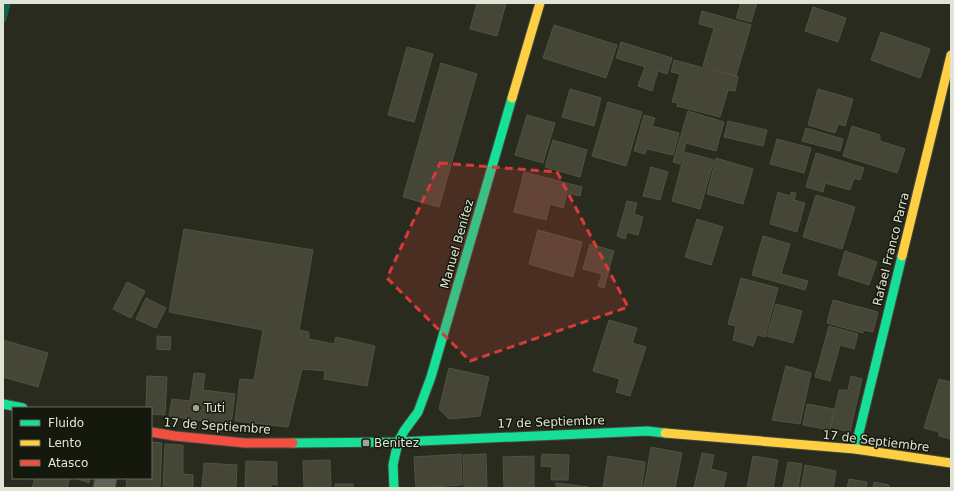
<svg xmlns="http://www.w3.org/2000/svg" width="954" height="491" viewBox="0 0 954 491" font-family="'DejaVu Sans',sans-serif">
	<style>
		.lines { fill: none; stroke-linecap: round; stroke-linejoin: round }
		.stream { stroke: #11634d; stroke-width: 7 }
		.building { fill: #464636; stroke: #515145 }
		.street-casing { stroke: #46493d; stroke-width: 23 }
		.fast-casing { stroke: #46493d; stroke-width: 11 }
		.slow-casing { stroke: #46493d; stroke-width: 11 }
		.jam-casing { stroke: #46493d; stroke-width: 11 }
		.street { stroke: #5f6257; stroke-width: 21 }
		.fast { stroke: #16e098; stroke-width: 9 }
		.slow { stroke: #ffcf43; stroke-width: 9 }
		.jam { stroke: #f24e42; stroke-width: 9 }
		.marked { fill: #d73b39; fill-opacity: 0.2; stroke: #d73b39; stroke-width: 3; stroke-dasharray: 8 5; stroke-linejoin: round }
		.poi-dot { fill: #a0a394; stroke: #15180c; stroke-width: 1.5 }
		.labels { text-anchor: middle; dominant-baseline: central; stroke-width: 3; stroke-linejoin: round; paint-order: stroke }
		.street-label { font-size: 12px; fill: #e0e4d4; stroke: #15180c }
		.poi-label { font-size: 12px; fill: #e0e4d4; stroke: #15180c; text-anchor: start }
	</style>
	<rect width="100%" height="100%" fill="#282b1d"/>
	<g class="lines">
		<path class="stream" d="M3,19L7,3"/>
	</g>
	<g class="building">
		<path d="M477,3H506L497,36L470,29Z"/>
		<path d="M741,3H757L751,22L736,18Z"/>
		<path d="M813,7L846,18L838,42L805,31Z"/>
		<path d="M702,11L751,25L736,76L703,66L714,28L699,24Z"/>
		<path d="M554,25L617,45L606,78L543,58Z"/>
		<path d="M881,32L930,49L920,78L871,60Z"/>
		<path d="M621,42L672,58L667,74L658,71L652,91L638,86L645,67L616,58Z"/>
		<path d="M407,47L433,54L414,122L388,115Z"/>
		<path d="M674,60L738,77L735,91L728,90L720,117L677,106L678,103L672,102L680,74L671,72Z"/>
		<path d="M441,63L477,74L439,207L403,197Z"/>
		<path d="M570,89L601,98L594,126L562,117Z"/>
		<path d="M818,89L853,99L845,126L838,124L835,133L808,125Z"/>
		<path d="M608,102L642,112L626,166L592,156Z"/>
		<path d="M688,111L724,122L716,151L686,143L680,164L673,162Z"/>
		<path d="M527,115L555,123L543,163L515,155Z"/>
		<path d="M644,115L655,118L652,126L679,133L673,155L647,149L645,154L634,151Z"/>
		<path d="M728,121L767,130L763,146L724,137Z"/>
		<path d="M852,126L880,135V141L905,149L897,173L843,156Z"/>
		<path d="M806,128L843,139L840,151L802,141Z"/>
		<path d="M777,139L811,148L804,173L770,164Z"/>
		<path d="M553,140L587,150L580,177L545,167Z"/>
		<path d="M685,152L714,160L700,209L672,201Z"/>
		<path d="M816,153L864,168L860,180L854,178L850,190L825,183L823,192L806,187Z"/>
		<path d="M716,158L753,169L743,204L707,194Z"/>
		<path d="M651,167L668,172L660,200L643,196Z"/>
		<path d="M524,172L582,187L580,196L567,193L563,208L550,204L546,220L514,212Z"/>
		<path d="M778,192L790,196L791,192L796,193L794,200L805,203L797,232L770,224Z"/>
		<path d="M816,195L855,207L842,249L803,237Z"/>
		<path d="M627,201L637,203L634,214L643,217L638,235L627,232L625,239L617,236Z"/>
		<path d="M697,219L723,227L711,265L685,257Z"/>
		<path d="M184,229L313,250L299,330L309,332V339L334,344L336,337L375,346L367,386L324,379L325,371L302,369L288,427L235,421L240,379L254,380L263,330L169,312Z"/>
		<path d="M538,230L582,242L573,277L529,264Z"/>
		<path d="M763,236L790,244L781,274L808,281L805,290L752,275Z"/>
		<path d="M590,244L614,251L604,288L598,286L602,274L583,269Z"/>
		<path d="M845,251L877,262L869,285L838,275Z"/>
		<path d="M741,278L778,288L765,337L757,335L753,346L733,340L736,326L728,324Z"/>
		<path d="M127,282L145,291L131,318L113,309Z"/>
		<path d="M146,298L166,308L156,328L136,319Z"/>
		<path d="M833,300L878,312L873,332L863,330V333L827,323Z"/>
		<path d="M776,304L802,311L793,343L767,336Z"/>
		<path d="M609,320L637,328L632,343L646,347L630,396L616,392L620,379L593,371Z"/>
		<path d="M829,326L858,334L854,349L840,345L830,381L815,377Z"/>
		<path d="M157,336L171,337L170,350L157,349Z"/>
		<path d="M3,340L48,353L38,387L3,377Z"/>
		<path d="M786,366L811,373L800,424L772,420Z"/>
		<path d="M449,368L489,377L480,416L449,419L439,409Z"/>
		<path d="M194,373L205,374L203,390L235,394L231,425L169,416L172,399L190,401Z"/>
		<path d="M147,376L167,377L165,415L151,414V408H146Z"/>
		<path d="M851,376L862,379L850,432L831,427L839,390H848Z"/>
		<path d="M939,379L951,382V439L939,436V432L924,428Z"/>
		<path d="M807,404L834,409L830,430L803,425Z"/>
		<path d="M151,442L162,443L160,488H126L127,478H151Z"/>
		<path d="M165,444L183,445V474L193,475V488H163Z"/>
		<path d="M651,447L682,453L675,488H644Z"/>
		<path d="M702,453L714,455L711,469L727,473L723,488H694Z"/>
		<path d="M461,454L462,485L416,488L414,457Z"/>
		<path d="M486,454L487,488H464L463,455Z"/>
		<path d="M542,454L569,455L568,480H551L552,467L541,466Z"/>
		<path d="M534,456V488H504L503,457Z"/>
		<path d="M608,456L645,462L642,488H603Z"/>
		<path d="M753,456L778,460L773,488H747Z"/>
		<path d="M330,460L331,488H304L303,461Z"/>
		<path d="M246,461L277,462V485L271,484V488H245Z"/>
		<path d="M788,462L802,464L798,488H783Z"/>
		<path d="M204,463L237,465L236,488H202Z"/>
		<path d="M805,465L836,471L833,488H801Z"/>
		<path d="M35,478H70L67,488H32Z"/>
		<path d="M75,478H90L89,483Z"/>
		<path d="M849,479L867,482L866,488H847Z"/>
		<path d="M874,482L889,485V488H873Z"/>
		<path d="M556,483L589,487V488H556Z"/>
		<rect x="335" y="484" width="18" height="4"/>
	</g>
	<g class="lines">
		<defs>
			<path id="street" d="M104,488L106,478"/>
			<g id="fast">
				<path d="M3,404L23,408"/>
				<path d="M293,443L398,442L647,431L665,433"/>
				<path d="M855,449L902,256"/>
				<path d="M394,488L393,465L398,442L404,431L418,412L431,377L512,98"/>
			</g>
			<g id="slow">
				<path d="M512,98L540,3"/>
				<path d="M902,256L951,55"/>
				<path d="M665,433L855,449L951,463"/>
			</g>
			<path id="jam" d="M151,432L175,436L245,443H293"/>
		</defs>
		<use href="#street" class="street-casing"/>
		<use href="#fast" class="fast-casing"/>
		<use href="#slow" class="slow-casing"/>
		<use href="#jam" class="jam-casing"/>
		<use href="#street" class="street"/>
		<use href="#fast" class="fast"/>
		<use href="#slow" class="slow"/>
		<use href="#jam" class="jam"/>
	</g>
	<path class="marked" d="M440,163L557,172L628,307L470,361L387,278Z"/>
	<g class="poi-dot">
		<circle cx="196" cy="408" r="4"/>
		<rect x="362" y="439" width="8" height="8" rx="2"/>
	</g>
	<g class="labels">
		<g class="street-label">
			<text transform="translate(457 244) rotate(-74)">Manuel Benítez</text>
			<text transform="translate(891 249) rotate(-76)">Rafael Franco Parra</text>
			<text transform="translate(551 422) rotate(-2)">17 de Septiembre</text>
			<text transform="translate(217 426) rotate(4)">17 de Septiembre</text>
			<text transform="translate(876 441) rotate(7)">17 de Septiembre</text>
		</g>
		<g class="poi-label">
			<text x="204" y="408">Tuti</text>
			<text x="374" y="443">Benitez</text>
		</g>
	</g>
	<rect width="954" height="491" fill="none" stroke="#e0e4d4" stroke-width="8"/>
	<rect x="12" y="407" width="140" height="72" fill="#15180c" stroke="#666a5c"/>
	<rect x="20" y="420" width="20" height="6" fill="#16e098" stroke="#666a5c"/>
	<text x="48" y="427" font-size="12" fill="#e0e4d4">Fluido</text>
	<rect x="20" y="440" width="20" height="6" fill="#ffcf43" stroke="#666a5c"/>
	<text x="48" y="447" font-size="12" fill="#e0e4d4">Lento</text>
	<rect x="20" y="460" width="20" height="6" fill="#f24e42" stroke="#666a5c"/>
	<text x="48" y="467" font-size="12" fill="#e0e4d4">Atasco</text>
</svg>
